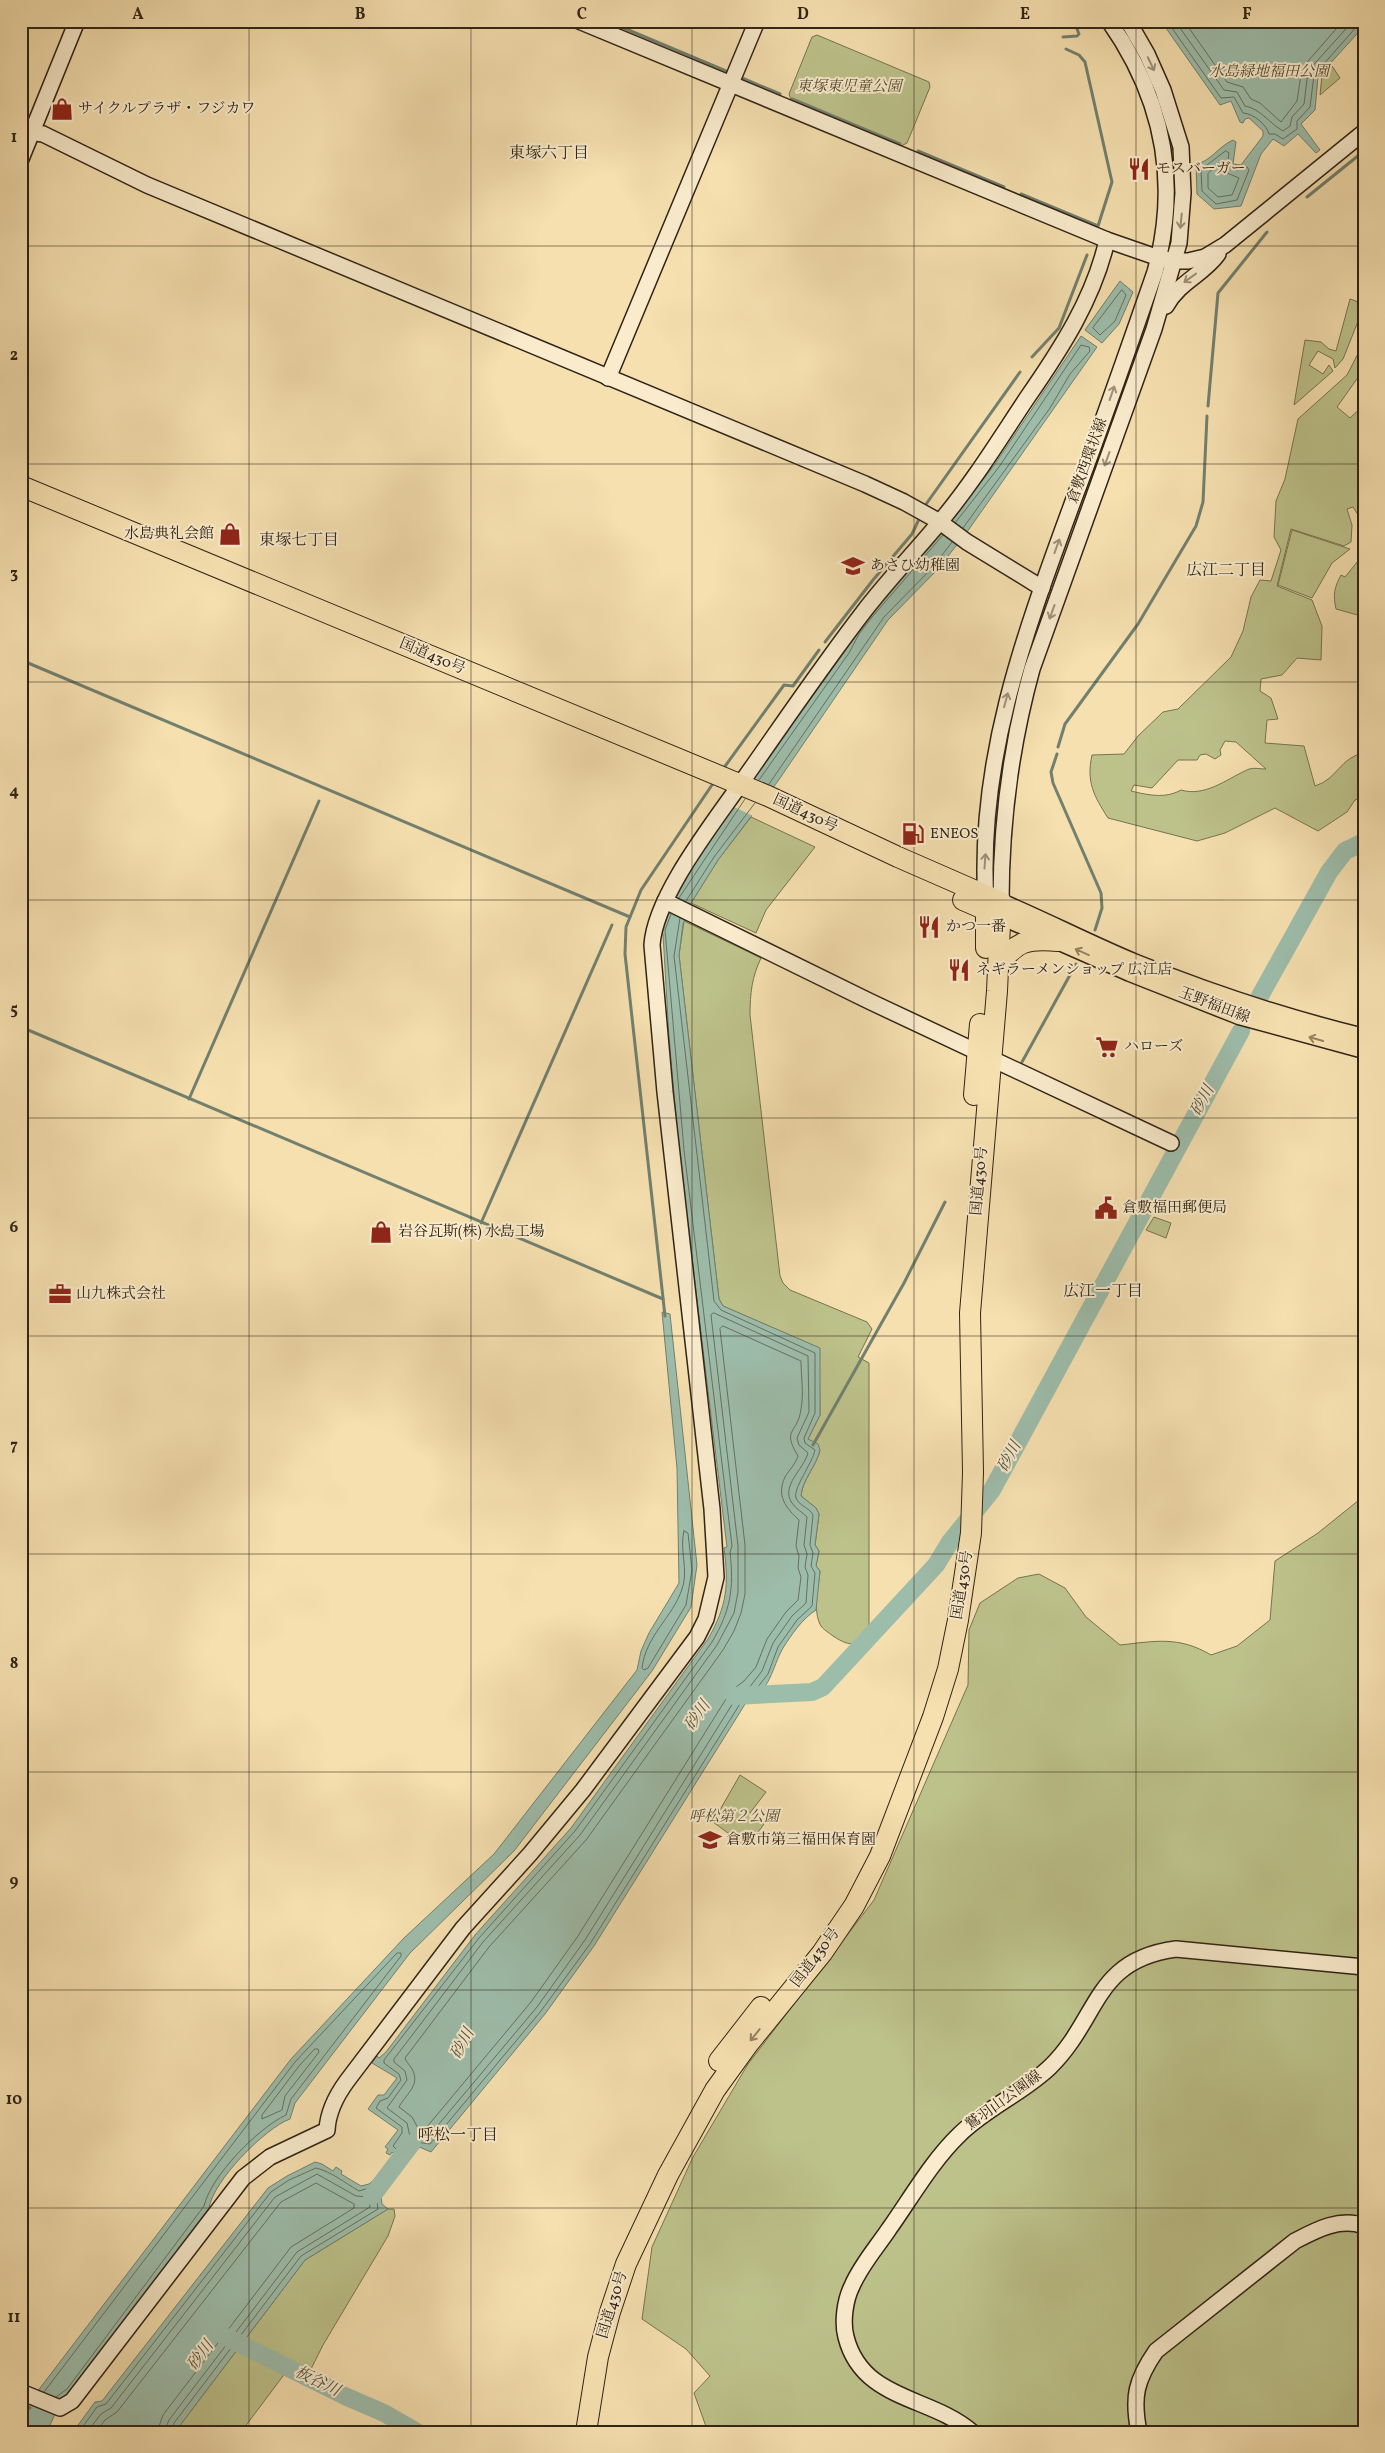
<svg xmlns="http://www.w3.org/2000/svg" width="1385" height="2453" viewBox="0 0 1385 2453" font-family="Vollkorn,'Noto Serif JP',serif">
	<style>
		.green { fill: #bdc28b; stroke: #777350; fill-rule: evenodd }
		.water { fill: #9dbdab; stroke: #72806f }
		.pier { fill: #f6e0b0 }
		.lines { fill: none; stroke-linecap: round; stroke-linejoin: round }
		.shore { stroke: #677060; stroke-width: 1 }
		.stream { stroke: #72806f; stroke-width: 3 }
		.river { stroke: #9dbdab; stroke-width: 18 }
		.secondary-casing { stroke: #312416; stroke-width: 18 }
		.primary-casing { stroke: #312416; stroke-width: 19 }
		.highway-casing { stroke: #312416; stroke-width: 22 }
		.secondary { stroke: #f9ebcc; stroke-width: 15 }
		.primary { stroke: #f6e0b0; stroke-width: 16 }
		.highway { stroke: #f6e0b0; stroke-width: 20 }
		.oneway { stroke: #9f917a }
		.oneway2 { stroke: #948263 }
		.grid { fill: none; stroke: #312416; stroke-width: 1; stroke-opacity: 0.55 }
		.labels { text-anchor: middle; dominant-baseline: central; stroke-width: 4; stroke-linejoin: round; paint-order: stroke }
		.park-label { font-size: 15px; font-style: italic; fill: #544c33; stroke: #f9ebcc }
		.poi-label { font-size: 15px; fill: #312416; stroke: #f9ebcc; text-anchor: start }
		.street-label { font-size: 15px; fill: #312416; stroke: #f9ebcc }
		.neighbourhood-label { font-size: 16px; fill: #312416; stroke: #f9ebcc }
		.water-label { font-size: 16px; font-style: italic; fill: #515243; stroke: #f9ebcc }
		.neatline { fill: none; stroke: #312416; stroke-width: 2 }
		.grid-label { font-size: 16px; text-anchor: middle; font-weight: bold; fill: #312416 }
	</style>
	<rect width="100%" height="100%" fill="#f6e0b0"/>
	<filter id="stains"><feTurbulence type="fractalNoise" baseFrequency=".004" numOctaves="4"/><feColorMatrix values="0 0 0 0 .2 0 0 0 0 .09 0 0 0 0 .02 0 0 0 .5 -.17"/></filter>
	<radialGradient id="worn" r=".72"><stop offset=".6" stop-color="#630" stop-opacity="0"/><stop offset="1" stop-color="#630" stop-opacity=".3"/></radialGradient>
	<g class="green">
		<path d="M817,35L929,82L930,87L907,143L901,146L791,100L789,94L812,37Z"/>
		<path d="M1332,66L1340,78L1320,95L1322,75Z"/>
		<path d="M1350,299L1356,301L1363,309L1343,359L1335,368L1333,359L1318,351L1309,365L1323,374L1329,365L1333,371L1294,405L1305,340L1321,342L1329,349L1336,351Z"/>
		<path d="M1364,342V369L1337,407L1350,418L1364,405V524L1353,507L1347,509L1352,525L1351,542L1344,546L1291,529L1277,586L1312,600L1322,626L1321,660L1297,658L1282,675L1261,679L1260,691L1271,698L1278,719L1267,720L1265,743L1304,746L1315,786C1338,779 1340,757 1364,753V796L1355,800L1347,812L1318,831L1275,808L1225,833L1197,841L1108,818C1094,796 1086,782 1092,755L1124,754L1138,736L1163,712L1178,709L1231,657L1243,631L1251,597L1260,580L1271,581L1281,550L1274,537L1276,501L1285,479L1298,419L1347,375ZM1225,741L1236,742L1266,769C1260,769 1252,767 1247,770C1225,780 1205,797 1181,790C1165,799 1148,795 1131,791L1134,785L1152,788L1178,760H1197L1200,755L1206,754L1215,759L1221,755L1220,750Z"/>
		<path d="M1292,530L1350,549L1332,563L1312,598L1278,585Z"/>
		<path d="M1358,561L1364,565V613L1361,616L1336,609C1333,595 1334,588 1341,575L1345,577Z"/>
		<path d="M751,817L815,847L766,910L756,933L691,903L718,860Z"/>
		<path d="M684,921L761,958C752,977 750,993 750,1015L780,1276L783,1283L790,1290L867,1322L872,1329L858,1357L869,1363V1626C860,1647 851,1648 833,1636C829,1633 823,1629 821,1626C812,1611 819,1586 820,1571L816,1566L819,1551L815,1545L819,1514L816,1508L801,1496C802,1480 816,1467 820,1450L808,1439L820,1415L819,1348L723,1306L719,1299L679,955Z"/>
		<path d="M1154,1217L1171,1223L1166,1238L1146,1230Z"/>
		<path d="M1364,1496V2432H708L694,2393L710,2376L686,2349L642,2319L652,2247L693,2157L748,2064L874,1900L968,1685L969,1630L980,1603L1018,1578L1039,1574L1065,1588L1086,1617L1120,1645C1156,1641 1179,1636 1211,1655L1237,1646L1270,1620L1275,1561L1318,1533Z"/>
		<path d="M740,1775L766,1792L750,1813L764,1824L747,1847L713,1822Z"/>
		<path d="M388,2209H394L395,2216L388,2236L323,2345L305,2381L286,2372L241,2432H175L305,2260Z"/>
	</g>
	<g class="water">
		<path d="M1161,21H1364V26L1318,77L1315,110L1301,124L1320,150L1316,153L1298,134L1284,146L1273,139L1261,154L1241,206L1214,209L1197,194L1196,164C1210,162 1219,146 1233,140L1236,142L1233,164L1241,165L1263,136V131L1249,118L1245,119L1243,123L1240,122L1231,101L1220,105Z"/>
		<path d="M1120,281L1133,292L1119,324L1102,343L1085,330Z"/>
		<path d="M1081,336L1097,347L967,532L937,570L888,620L778,781L718,860L691,903L683,924L679,955L719,1299L723,1306L820,1348V1415L808,1439L818,1444L820,1450C816,1467 802,1480 801,1496L816,1508L819,1514L815,1545L819,1551L816,1566L820,1571L816,1610C802,1619 792,1634 783,1648C771,1669 772,1689 747,1701L594,1946L545,2014L431,2152L417,2146L407,2159L408,2161L403,2164L394,2157L395,2155L392,2152L390,2155L386,2153L388,2149L385,2147L398,2130L368,2109L378,2095H384L397,2078L372,2063L377,2056L379,2058L386,2052L475,1935L571,1828L708,1639C727,1606 729,1585 724,1548L727,1547L679,1151L669,1037L663,934L659,933L676,892L718,827L845,651L855,631L951,517L954,518L995,464Z"/>
		<path d="M662,1312L670,1314L697,1565L691,1607L652,1671L514,1851L410,1953L295,2103L290,2119C265,2128 213,2181 209,2208L70,2394L62,2398L47,2432H21V2413L291,2059L404,1938L494,1854L637,1670L641,1651L649,1633L679,1583L677,1468Z"/>
		<path d="M315,2162L322,2164L333,2171L336,2167L342,2171L341,2174L361,2186L369,2184L382,2173L390,2179L381,2196L382,2204L388,2209L305,2260L175,2432H73L95,2402L102,2401L268,2188L287,2176Z"/>
	</g>
	<path class="pier" d="M752,778L774,788L753,816L732,806Z"/>
	<g class="lines">
		<g class="shore">
			<path d="M1167,21L1221,98L1234,97L1243,113C1254,114 1266,124 1269,134H1275L1283,139L1297,129V121L1310,107L1314,75L1358,25L1364,23"/>
			<path d="M1175,21L1224,90L1237,92L1245,106C1261,109 1270,124 1283,131L1290,126L1292,117L1304,104L1308,71L1353,21"/>
			<path d="M1184,21L1227,82L1243,87L1251,99L1260,103L1281,122L1297,101L1302,68L1343,21"/>
			<path d="M1226,151L1229,153L1228,160L1231,168L1237,170L1247,167L1249,170L1237,200L1216,204L1202,191L1201,170Z"/>
			<path d="M1219,163L1227,173L1239,178L1232,195L1218,197L1208,188V174Z"/>
			<path d="M1122,290L1126,295L1115,321L1100,335L1093,328Z"/>
			<path d="M955,523L999,467L1081,345L1089,347L1090,351L1070,374L1050,408L963,528"/>
			<path d="M759,780L849,653L859,634L872,617L943,535"/>
			<path d="M769,784L884,617L933,567L952,542"/>
			<path d="M679,898L745,799"/>
			<path d="M686,901L714,857L755,803"/>
			<path d="M671,914L665,930L684,1150L732,1546L730,1552C734,1588 731,1610 712,1642L575,1831L479,1938L384,2060V2063L399,2074L401,2080L388,2098L380,2101L376,2108L402,2127V2133L393,2146L402,2155L416,2142L430,2144L541,2011L590,1944L743,1699L753,1693L768,1674L778,1647L797,1620L812,1606L815,1573L811,1566L813,1553L810,1545L813,1515C809,1507 799,1506 796,1498C793,1488 812,1464 815,1450L805,1443L804,1438L815,1413V1353L721,1310L714,1301L674,956L680,918"/>
			<path d="M714,1313L808,1356L809,1412L797,1438L799,1445L808,1453C804,1469 780,1486 792,1503C796,1509 802,1512 807,1517L804,1545L807,1554L805,1567L808,1575L806,1603L792,1616L773,1643L762,1671L749,1688L738,1695L585,1940L537,2007L428,2137H410L407,2123L387,2108L407,2080L405,2071L394,2062V2059L483,1942L580,1835L717,1645L734,1613L738,1592V1546L711,1315Z"/>
			<path d="M723,1326L801,1361C801,1377 804,1394 801,1409C798,1434 781,1428 798,1456C795,1465 789,1470 785,1477C776,1496 786,1508 799,1520L796,1546L799,1556L798,1568L801,1577L798,1600L786,1612L767,1639L756,1667L744,1681L731,1691L578,1936L531,2002L426,2128H418L412,2117L399,2107C405,2095 420,2086 413,2071C411,2065 406,2063 405,2058L489,1947L586,1840L723,1650L734,1631L741,1613L745,1594V1545L720,1329Z"/>
			<path d="M684,1531L688,1533L692,1570L686,1605L648,1668L644,1670L642,1668C646,1635 673,1617 682,1589C689,1571 679,1549 684,1531Z"/>
			<path d="M315,2049H318L319,2052L285,2096L282,2110L262,2119V2115L299,2066Z"/>
			<path d="M44,2392L295,2062L397,1953H401V1956L291,2099L286,2115C258,2128 211,2176 204,2206L67,2389L56,2397"/>
			<path d="M79,2432L97,2407L106,2404L271,2192L289,2180L316,2168C332,2172 345,2183 359,2191L379,2185L376,2196L378,2209L301,2256L174,2423L171,2432"/>
			<path d="M87,2432L101,2414L111,2408L275,2197L317,2174L356,2196L369,2197L370,2207L297,2252L169,2420L164,2432"/>
			<path d="M96,2432L105,2420L117,2412L281,2202L316,2183L354,2204V2208L291,2247L163,2415L157,2432"/>
		</g>
		<g class="stream">
			<path d="M607,21L726,71"/>
			<path d="M1063,37L1077,36L1079,34L1074,21"/>
			<path d="M742,78L780,94"/>
			<path d="M792,99L900,144"/>
			<path d="M918,151L1004,187"/>
			<path d="M1021,194L1098,226L1112,182L1085,62L1079,55L1066,49"/>
			<path d="M1307,197L1364,151"/>
			<path d="M1032,357L1059,328L1087,255"/>
			<path d="M1208,406L1218,293L1267,232"/>
			<path d="M924,507L1020,372"/>
			<path d="M825,642L873,580L912,534L921,515"/>
			<path d="M21,660L630,917"/>
			<path d="M1058,747L1065,724L1138,624L1196,526L1203,502L1207,416"/>
			<path d="M1057,754L1051,772L1053,783L1101,893L1102,908L1095,930"/>
			<path d="M723,769L784,685L793,686L819,650"/>
			<path d="M21,1027L663,1299"/>
			<path d="M1022,1062L1076,964"/>
			<path d="M189,1099L319,801"/>
			<path d="M481,1223L612,925"/>
			<path d="M665,1316L625,954L626,927L641,890L714,782"/>
			<path d="M813,1445L904,1283L945,1202"/>
			<path d="M21,2405L30,2408"/>
		</g>
		<g class="river">
			<path d="M1260,996L1329,872L1345,851L1364,842"/>
			<path d="M734,1696L812,1692L823,1687L936,1565L950,1542L992,1490L1241,1031"/>
			<path d="M372,2196L412,2143"/>
			<path d="M220,2334L347,2397L384,2413L417,2432"/>
		</g>
		<defs>
			<g id="secondary">
				<path d="M579,21L1107,240L1159,258L1175,261H1188L1205,257L1225,245L1364,132"/>
				<path d="M22,131L43,134L147,185L865,484L904,502L940,522L967,542L1042,588"/>
				<path d="M21,159L77,21"/>
				<path d="M1166,306C1180,281 1203,275 1218,254"/>
				<path d="M608,378L757,21"/>
				<path d="M665,901L871,1002L1171,1143"/>
				<path d="M1001,902C1001,823 1011,745 1032,669L1154,329L1179,243L1183,193L1181,147L1163,90L1147,54L1128,21"/>
				<path d="M986,903C977,758 1026,630 1075,496C1103,422 1129,347 1155,272C1180,181 1163,98 1109,21"/>
				<path d="M21,2392L60,2408L72,2401L243,2178L270,2157L327,2130C328,2111 336,2096 347,2081L463,1928L530,1854L583,1790L697,1637L706,1619L716,1577L712,1509L665,1092L652,945C655,897 711,826 739,786C780,728 821,667 865,610C888,580 915,552 939,523C972,484 999,440 1027,398C1061,349 1094,298 1107,240"/>
				<path d="M972,2432C931,2396 862,2401 846,2337C842,2322 845,2300 852,2286C861,2265 877,2247 889,2229C911,2198 932,2161 959,2135C986,2108 1023,2093 1050,2067C1100,2018 1093,1960 1176,1949L1364,1967"/>
				<path d="M1139,2432C1132,2397 1136,2380 1156,2351L1295,2241C1316,2230 1340,2217 1364,2226"/>
			</g>
			<g id="primary">
				<path d="M1001,902C1046,921 1090,944 1136,963C1210,993 1286,1018 1364,1037"/>
				<path d="M989,911L1130,973L1239,1016L1364,1050"/>
			</g>
			<g id="highway">
				<path d="M21,486L768,796L898,857L1001,902L997,991L970,1313L973,1472L971,1533L958,1620L948,1669L933,1717L880,1856L854,1906L822,1953L749,2043L715,2090L668,2175L626,2264L610,2312L598,2357L586,2432"/>
				<path d="M963,900L986,910V948"/>
				<path d="M998,967C1015,941 1028,938 1058,941"/>
				<path d="M974,1095L980,1024"/>
				<path d="M719,2061L761,2007"/>
			</g>
		</defs>
		<use href="#secondary" class="secondary-casing"/>
		<use href="#primary" class="primary-casing"/>
		<use href="#highway" class="highway-casing"/>
		<use href="#secondary" class="secondary"/>
		<use href="#primary" class="primary"/>
		<use href="#highway" class="highway"/>
	</g>
	<defs><path id="oneway-shaft" d="M-6 0H5M1.5-3L5.5 0L1.5 3" fill="none" stroke-width="1.6" stroke-linecap="round" stroke-linejoin="round" transform="scale(1.25)"/></defs>
	<g class="oneway">
		<use href="#oneway-shaft" transform="translate(1151 64) rotate(65)"/>
		<use href="#oneway-shaft" transform="translate(1181 221) rotate(96)"/>
		<use href="#oneway-shaft" transform="translate(1190 278) rotate(144)"/>
		<use href="#oneway-shaft" transform="translate(1112 393) rotate(-71)"/>
		<use href="#oneway-shaft" transform="translate(1107 459) rotate(110)"/>
		<use href="#oneway-shaft" transform="translate(1057 546) rotate(-70)"/>
		<use href="#oneway-shaft" transform="translate(1052 612) rotate(110)"/>
		<use href="#oneway-shaft" transform="translate(1006 700) rotate(-75)"/>
		<use href="#oneway-shaft" transform="translate(985 861) rotate(-86)"/>
	</g>
	<g class="oneway2">
		<use href="#oneway-shaft" transform="translate(1082 952) rotate(-156)"/>
		<use href="#oneway-shaft" transform="translate(1316 1039) rotate(-164)"/>
		<use href="#oneway-shaft" transform="translate(755 2035) rotate(129)"/>
	</g>
	<path class="grid" d="M249,21V2432M471,21V2432M692,21V2432M914,21V2432M1136,21V2432M21,246H1364M21,464H1364M21,682H1364M21,900H1364M21,1118H1364M21,1336H1364M21,1554H1364M21,1772H1364M21,1990H1364M21,2208H1364"/>
	<defs>
		<symbol id="shop-bare" viewBox="-9 -9 18 18"><path d="M-5-2.5h2.3a2.7 3.5 0 0 1 5.4 0H5L5.5 6h-11ZM-1.5-2.5h3a1.5 2.3 0 0 0-3 0Z" fill="#8f2418" stroke="#f9ebcc" stroke-width="2.5" paint-order="stroke"/></symbol>
		<symbol id="restaurant-bare" viewBox="-9 -9 18 18"><path d="M-5-6h1v4h1v-4h1v4h1v-4h1v5L-1.5 .5V6h-2V.5L-5-1ZM5-6V6H3V1.5H1.5Q1.5-4 5-6Z" fill="#8f2418" stroke="#f9ebcc" stroke-width="2.5" paint-order="stroke"/></symbol>
		<symbol id="school-bare" viewBox="-9 -9 18 18"><path d="M0-5L7-2L0 1L-7-2ZM-4 1L0 2.5L4 1V4Q0 6-4 4Z" fill="#8f2418" stroke="#f9ebcc" stroke-width="2.5" paint-order="stroke"/></symbol>
		<symbol id="fuel-bare" viewBox="-9 -9 18 18"><path d="M-5.5-6h7V0h2V4h1.3V-2.5L3-4.5l.8-.8L6-3V5H2.5V1h-1V6h-7ZM-4.2-4.7v3.2H.2V-4.7Z" fill="#8f2418" stroke="#f9ebcc" stroke-width="2.5" paint-order="stroke"/></symbol>
		<symbol id="supermarket-bare" viewBox="-9 -9 18 18"><path d="M-6-5.5h2.5l.6 2H6L4.5 2H-2.5L-4.4-4H-6ZM-1.5 3.2a1.3 1.3 0 1 0 .1 0ZM3 3.2a1.3 1.3 0 1 0 .1 0Z" fill="#8f2418" stroke="#f9ebcc" stroke-width="2.5" paint-order="stroke"/></symbol>
		<symbol id="civic-bare" viewBox="-9 -9 18 18"><path d="M-.6-6.5H3V-4.5H.6V-3L4-1V1h2V6H-6V1h2V-1L-.6-3ZM-1.2 2.5V6h2.4V2.5Z" fill="#8f2418" stroke="#f9ebcc" stroke-width="2.5" paint-order="stroke"/></symbol>
		<symbol id="office-bare" viewBox="-9 -9 18 18"><path d="M-6-3h4V-5.5h4V-3h4V5H-6ZM-1-4.5V-3h2v-1.5ZM-6 0V1H6V0Z" fill="#8f2418" stroke="#f9ebcc" stroke-width="2.5" paint-order="stroke"/></symbol>
	</defs>
	<g fill-rule="evenodd">
		<use href="#shop-bare" x="46" y="93" width="32" height="32"/>
		<use href="#restaurant-bare" x="1123" y="153" width="32" height="32"/>
		<use href="#shop-bare" x="214" y="518" width="32" height="32"/>
		<use href="#school-bare" x="837" y="550" width="32" height="32"/>
		<use href="#fuel-bare" x="897" y="818" width="32" height="32"/>
		<use href="#restaurant-bare" x="913" y="911" width="32" height="32"/>
		<use href="#restaurant-bare" x="943" y="954" width="32" height="32"/>
		<use href="#supermarket-bare" x="1091" y="1031" width="32" height="32"/>
		<use href="#civic-bare" x="1090" y="1192" width="32" height="32"/>
		<use href="#shop-bare" x="365" y="1216" width="32" height="32"/>
		<use href="#office-bare" x="44" y="1278" width="32" height="32"/>
		<use href="#school-bare" x="694" y="1824" width="32" height="32"/>
	</g>
	<g class="labels">
		<g class="park-label">
			<text x="1269" y="72">水島緑地福田公園</text>
			<text x="849" y="87">東塚東児童公園</text>
			<text x="734" y="1817">呼松第２公園</text>
		</g>
		<g class="poi-label">
			<text x="78" y="109">サイクルプラザ・フジカワ</text>
			<text x="1156" y="169">モスバーガー</text>
			<text x="214" y="534" text-anchor="end">水島典礼会館</text>
			<text x="870" y="566">あさひ幼稚園</text>
			<text x="930" y="834">ENEOS</text>
			<text x="946" y="927">かつ一番</text>
			<text x="976" y="970">ネギラーメンショップ 広江店</text>
			<text x="1124" y="1047">ハローズ</text>
			<text x="1122" y="1208">倉敷福田郵便局</text>
			<text x="398" y="1232">岩谷瓦斯(株) 水島工場</text>
			<text x="76" y="1294">山九株式会社</text>
			<text x="726" y="1840">倉敷市第三福田保育園</text>
		</g>
		<g class="street-label">
			<text transform="translate(1088 461) rotate(-70)">倉敷西環状線</text>
			<text transform="translate(432 657) rotate(23)">国道430号</text>
			<text transform="translate(805 814) rotate(25)">国道430号</text>
			<text transform="translate(1214 1006) rotate(21)">玉野福田線</text>
			<text transform="translate(980 1181) rotate(-85)">国道430号</text>
			<text transform="translate(963 1585) rotate(-81)">国道430号</text>
			<text transform="translate(816 1958) rotate(-53)">国道430号</text>
			<text transform="translate(1004 2101) rotate(-36)">鷲羽山公園線</text>
			<text transform="translate(613 2305) rotate(-73)">国道430号</text>
		</g>
		<g class="neighbourhood-label">
			<text x="549" y="154">東塚六丁目</text>
			<text x="299" y="541">東塚七丁目</text>
			<text x="1226" y="571">広江二丁目</text>
			<text x="1103" y="1292">広江一丁目</text>
			<text x="458" y="2136">呼松一丁目</text>
		</g>
		<g class="water-label">
			<text transform="translate(1203 1101) rotate(-62)">砂川</text>
			<text transform="translate(1010 1457) rotate(-62)">砂川</text>
			<text transform="translate(698 1716) rotate(-55)">砂川</text>
			<text transform="translate(463 2044) rotate(-62)">砂川</text>
			<text transform="translate(201 2356) rotate(-54)">砂川</text>
			<text transform="translate(317 2382) rotate(26)">板谷川</text>
		</g>
	</g>
	<rect width="1385" height="2453" fill="none" stroke="#f6e0b0" stroke-width="55"/>
	<rect x="28" y="28" width="1330" height="2398" class="neatline"/>
	<g class="grid-label">
		<text x="138" y="19">A</text>
		<text x="360" y="19">B</text>
		<text x="582" y="19">C</text>
		<text x="803" y="19">D</text>
		<text x="1025" y="19">E</text>
		<text x="1247" y="19">F</text>
		<text x="14" y="142">1</text>
		<text x="14" y="360">2</text>
		<text x="14" y="578">3</text>
		<text x="14" y="796">4</text>
		<text x="14" y="1014">5</text>
		<text x="14" y="1232">6</text>
		<text x="14" y="1450">7</text>
		<text x="14" y="1668">8</text>
		<text x="14" y="1886">9</text>
		<text x="14" y="2104">10</text>
		<text x="14" y="2322">11</text>
	</g>
	<rect width="100%" height="100%" filter="url(#stains)"/>
	<rect width="100%" height="100%" fill="url(#worn)"/>
</svg>
